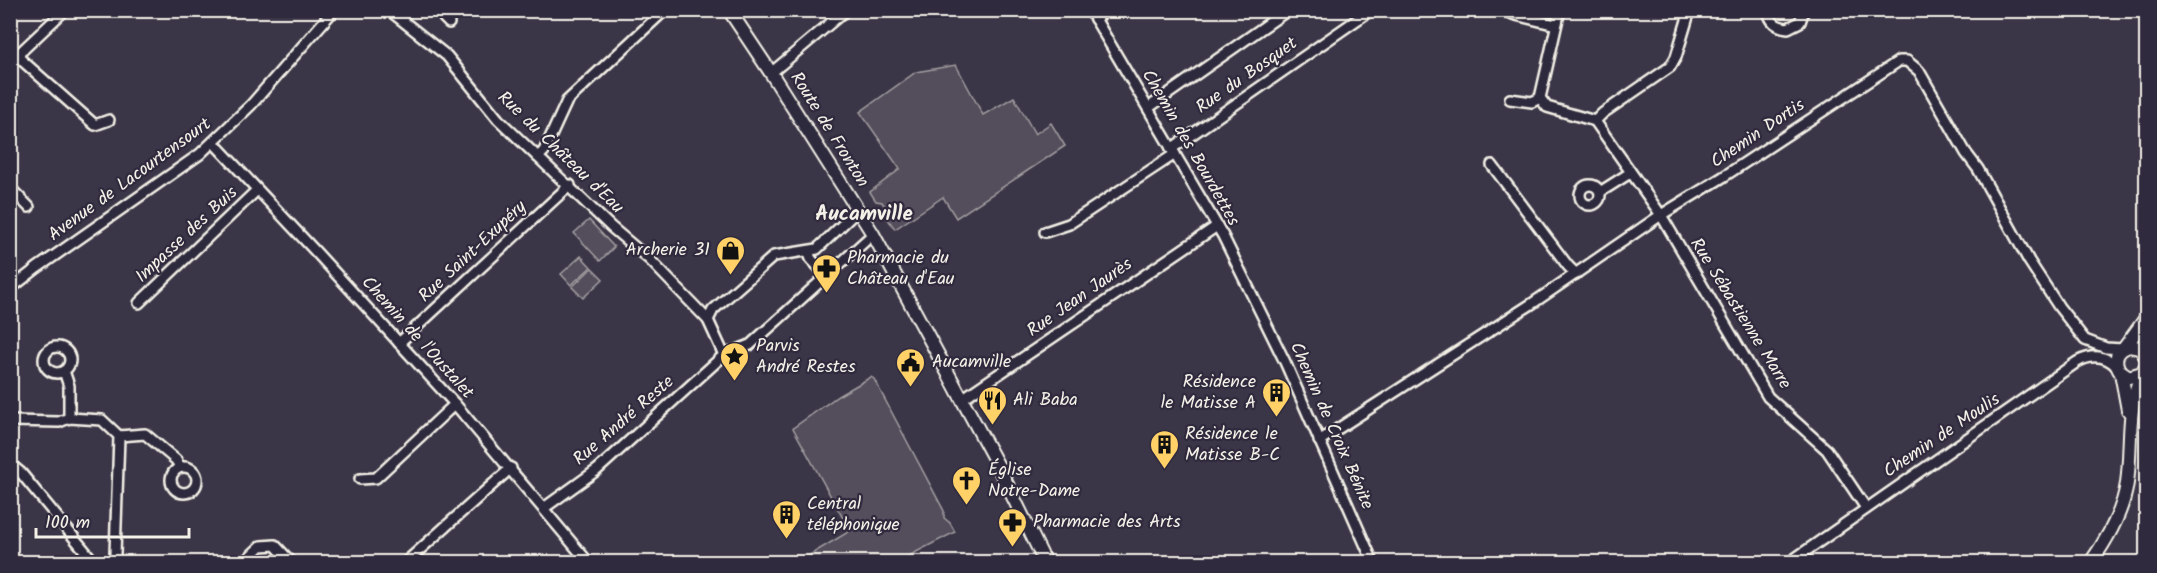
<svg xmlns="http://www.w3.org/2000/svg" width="2157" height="573" viewBox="0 0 2157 573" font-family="Kalam,sans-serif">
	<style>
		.green { fill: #534e5c; stroke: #a4a0a2; stroke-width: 1.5 }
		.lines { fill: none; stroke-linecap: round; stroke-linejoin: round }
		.street-casing { stroke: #f4f1e8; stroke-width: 14 }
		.secondary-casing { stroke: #f4f1e8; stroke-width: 16 }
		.street { stroke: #2f2a3d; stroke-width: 9 }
		.secondary { stroke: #2f2a3d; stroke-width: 12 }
		.labels { text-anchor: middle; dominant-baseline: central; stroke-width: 4.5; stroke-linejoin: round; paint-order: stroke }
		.street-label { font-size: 18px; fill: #f4f1e8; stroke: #2f2a3d }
		.poi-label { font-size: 18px; fill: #f4f1e8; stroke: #2f2a3d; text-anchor: start }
		.quarter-label { font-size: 21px; font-weight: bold; fill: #f4f1e8; stroke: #2f2a3d }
	</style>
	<rect width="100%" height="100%" fill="#3b3647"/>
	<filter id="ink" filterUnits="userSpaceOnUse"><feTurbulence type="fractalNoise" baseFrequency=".0167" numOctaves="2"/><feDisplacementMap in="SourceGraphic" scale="12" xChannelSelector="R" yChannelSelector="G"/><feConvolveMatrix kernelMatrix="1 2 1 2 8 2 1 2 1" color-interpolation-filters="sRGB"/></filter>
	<g filter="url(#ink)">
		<g class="green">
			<path d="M956,65L983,115L1014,97L1035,134L1051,123L1065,146L956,218L943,197L895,229L887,218L889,213L882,202L876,201L870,192L900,169L860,112L916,72Z"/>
			<path d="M589,220L614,247L600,261L574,233Z"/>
			<path d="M581,256L591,267L571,285L561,274Z"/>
			<path d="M592,268L603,279L583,298L572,287Z"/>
			<path d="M871,377L874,379L944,511V518L950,523L955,532L897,562H798L850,531L793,428L838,396Z"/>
		</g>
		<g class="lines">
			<defs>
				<g id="street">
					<path d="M389,10L447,56L498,119L611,227L650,260L708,320"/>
					<path d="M1090,10L1223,236L1285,362L1373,562"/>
					<path d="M1496,10L1556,25"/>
					<path d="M1560,10L1540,98L1547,107L1595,121L1661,215L1768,397L1827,450L1866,508"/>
					<path d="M1768,10C1770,22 1776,27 1788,28L1800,22L1804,10"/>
					<path d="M1095,19L1107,10"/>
					<path d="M449,23L444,18L450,10"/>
					<path d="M17,56L95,125L109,120"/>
					<path d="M10,62L65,10"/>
					<path d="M771,73L846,10"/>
					<path d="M1510,99L1532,102L1540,98"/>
					<path d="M1148,108L1288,10"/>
					<path d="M1595,121L1603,113L1670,67L1676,57L1690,10"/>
					<path d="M213,142L316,252L455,404L588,562"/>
					<path d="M1171,149L1371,10"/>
					<path d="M538,157L544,151L567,101L665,10"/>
					<path d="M1492,165L1568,266L1576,274"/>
					<circle cx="1590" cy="195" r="10"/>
					<path d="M10,188L29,207"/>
					<path d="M1600,192L1630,173"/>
					<path d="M858,210L817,249L774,256L713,310L708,320L724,355L750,345L873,234"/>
					<path d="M1045,232L1069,224L1175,154"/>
					<path d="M808,251L811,259L827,276"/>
					<path d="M10,289L37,268L200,154L251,105L334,10"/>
					<path d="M139,303L257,190"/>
					<path d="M399,343L570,185"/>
					<circle cx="57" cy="360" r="13"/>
					<path d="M64,371L69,386V418"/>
					<path d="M962,399L1217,226"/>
					<path d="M10,421L59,422L69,418L102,420L119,436L115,554L113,562"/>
					<path d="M119,436L145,434L176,460L180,467"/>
					<path d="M1319,441L1533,303L1661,215L1723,177L1899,61H1907L1919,71L1966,153L1978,169L2029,261L2059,307L2085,340L2106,348L2122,349"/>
					<path d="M10,464L21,473L94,562"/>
					<circle cx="184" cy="480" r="13"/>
					<path d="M360,479L376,478L455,404"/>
					<path d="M544,508L597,470L724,355"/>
					<path d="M244,562L261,546L275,545L291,562"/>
					<path d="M406,562L511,468"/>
					<path d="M1790,562L2077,362C2092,354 2106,355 2117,367"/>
				</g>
				<g id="secondary">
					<path d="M729,10L771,73L873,234L998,466L1045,562"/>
					<path d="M2125,347L2146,318"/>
					<path d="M2146,357L2140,348L2129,346C2117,350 2113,359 2119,370L2129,377L2142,373L2146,366"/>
					<path d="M2121,373L2128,410"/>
					<path d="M2091,562C2108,538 2123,512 2127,483C2132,446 2126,409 2142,373"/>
				</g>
			</defs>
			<use href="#street" class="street-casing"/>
			<use href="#secondary" class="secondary-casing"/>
			<use href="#street" class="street"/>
			<use href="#secondary" class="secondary"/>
		</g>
	</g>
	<defs>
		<symbol id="shop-pin" viewBox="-11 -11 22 30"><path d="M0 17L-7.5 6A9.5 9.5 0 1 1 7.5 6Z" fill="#ffd166" stroke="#2f2a3d"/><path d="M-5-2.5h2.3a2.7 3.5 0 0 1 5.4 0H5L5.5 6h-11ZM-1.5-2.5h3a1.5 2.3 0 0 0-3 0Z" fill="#111"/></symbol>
		<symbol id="pharmacy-pin" viewBox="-11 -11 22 30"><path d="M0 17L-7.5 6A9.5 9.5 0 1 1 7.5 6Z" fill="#ffd166" stroke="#2f2a3d"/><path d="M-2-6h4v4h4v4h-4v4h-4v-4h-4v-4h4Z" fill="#111"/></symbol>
		<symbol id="sight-pin" viewBox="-11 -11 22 30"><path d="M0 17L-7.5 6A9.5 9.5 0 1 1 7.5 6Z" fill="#ffd166" stroke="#2f2a3d"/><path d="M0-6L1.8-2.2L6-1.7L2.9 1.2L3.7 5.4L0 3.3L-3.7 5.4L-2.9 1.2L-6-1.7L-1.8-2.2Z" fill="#111"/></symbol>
		<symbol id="civic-pin" viewBox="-11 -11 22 30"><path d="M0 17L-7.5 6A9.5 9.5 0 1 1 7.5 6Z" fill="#ffd166" stroke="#2f2a3d"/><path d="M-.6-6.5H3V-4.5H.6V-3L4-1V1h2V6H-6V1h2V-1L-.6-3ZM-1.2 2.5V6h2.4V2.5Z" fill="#111"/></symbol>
		<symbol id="building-pin" viewBox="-11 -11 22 30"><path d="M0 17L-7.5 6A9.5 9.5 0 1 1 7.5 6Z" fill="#ffd166" stroke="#2f2a3d"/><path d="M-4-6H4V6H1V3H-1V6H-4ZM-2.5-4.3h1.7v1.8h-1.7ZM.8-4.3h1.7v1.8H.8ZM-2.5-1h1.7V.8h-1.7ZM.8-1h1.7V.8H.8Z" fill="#111"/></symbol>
		<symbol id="restaurant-pin" viewBox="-11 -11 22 30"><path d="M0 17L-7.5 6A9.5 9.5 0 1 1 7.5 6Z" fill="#ffd166" stroke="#2f2a3d"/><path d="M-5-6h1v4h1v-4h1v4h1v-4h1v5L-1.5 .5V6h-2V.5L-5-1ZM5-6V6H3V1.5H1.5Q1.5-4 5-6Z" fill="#111"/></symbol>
		<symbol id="church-pin" viewBox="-11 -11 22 30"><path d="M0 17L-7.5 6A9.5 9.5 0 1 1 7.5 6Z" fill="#ffd166" stroke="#2f2a3d"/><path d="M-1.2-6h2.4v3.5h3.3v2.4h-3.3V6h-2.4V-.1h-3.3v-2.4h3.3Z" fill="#111"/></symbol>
	</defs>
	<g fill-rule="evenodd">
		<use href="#shop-pin" x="714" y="234" width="33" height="45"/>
		<use href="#pharmacy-pin" x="810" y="252" width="33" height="45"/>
		<use href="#sight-pin" x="718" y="340" width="33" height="45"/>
		<use href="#civic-pin" x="894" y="346" width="33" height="45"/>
		<use href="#building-pin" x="1260" y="376" width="33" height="45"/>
		<use href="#restaurant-pin" x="976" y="384" width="33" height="45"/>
		<use href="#building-pin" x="1148" y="428" width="33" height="45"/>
		<use href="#church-pin" x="950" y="464" width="33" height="45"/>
		<use href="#building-pin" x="770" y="498" width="33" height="45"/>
		<use href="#pharmacy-pin" x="996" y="506" width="33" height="45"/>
	</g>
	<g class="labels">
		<g class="street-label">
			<text transform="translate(1247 76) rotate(-35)">Rue du Bosquet</text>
			<text transform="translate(829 130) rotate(58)">Route de Fronton</text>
			<text transform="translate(1758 134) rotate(-34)">Chemin Dortis</text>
			<text transform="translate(1190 148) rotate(60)">Chemin des Bourdettes</text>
			<text transform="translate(560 153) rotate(44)">Rue du Château d'Eau</text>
			<text transform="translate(130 180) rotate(-36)">Avenue de Lacourtensourt</text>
			<text transform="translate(187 235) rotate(-43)">Impasse des Buis</text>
			<text transform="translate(473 252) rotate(-43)">Rue Saint-Exupéry</text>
			<text transform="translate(1080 298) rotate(-35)">Rue Jean Jaurès</text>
			<text transform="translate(1740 314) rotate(58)">Rue Sébastienne Marre</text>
			<text transform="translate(417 338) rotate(48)">Chemin de l'Oustalet</text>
			<text transform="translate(624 421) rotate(-41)">Rue André Reste</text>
			<text transform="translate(1331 426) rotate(66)">Chemin de Croix Bénite</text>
			<text transform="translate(1942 436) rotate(-34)">Chemin de Moulis</text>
		</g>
		<g class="poi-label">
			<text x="710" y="250" text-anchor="end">Archerie 31</text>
			<text x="847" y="258">Pharmacie du<tspan x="847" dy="21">Château d'Eau</tspan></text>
			<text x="756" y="346">Parvis<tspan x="756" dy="21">André Restes</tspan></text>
			<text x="932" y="362">Aucamville</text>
			<text x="1256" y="382" text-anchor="end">Résidence<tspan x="1256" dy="21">le Matisse A</tspan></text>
			<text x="1013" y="400">Ali Baba</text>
			<text x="1185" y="434">Résidence le<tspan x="1185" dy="21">Matisse B-C</tspan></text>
			<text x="988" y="470">Église<tspan x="988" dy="21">Notre-Dame</tspan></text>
			<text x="807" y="504">Central<tspan x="807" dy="21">téléphonique</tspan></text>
			<text x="1033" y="522">Pharmacie des Arts</text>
		</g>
		<g class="quarter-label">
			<text x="864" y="214">Aucamville</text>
		</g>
	</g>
	<rect width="2157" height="573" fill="none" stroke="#2f2a3d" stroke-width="36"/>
	<rect x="18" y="18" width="2121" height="537" fill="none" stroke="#f4f1e8" stroke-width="2" filter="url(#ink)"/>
	<path d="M36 528v9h153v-9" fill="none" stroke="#f4f1e8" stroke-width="3"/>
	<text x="45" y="528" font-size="18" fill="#f4f1e8" stroke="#2f2a3d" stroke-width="4.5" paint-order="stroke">100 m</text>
</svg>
